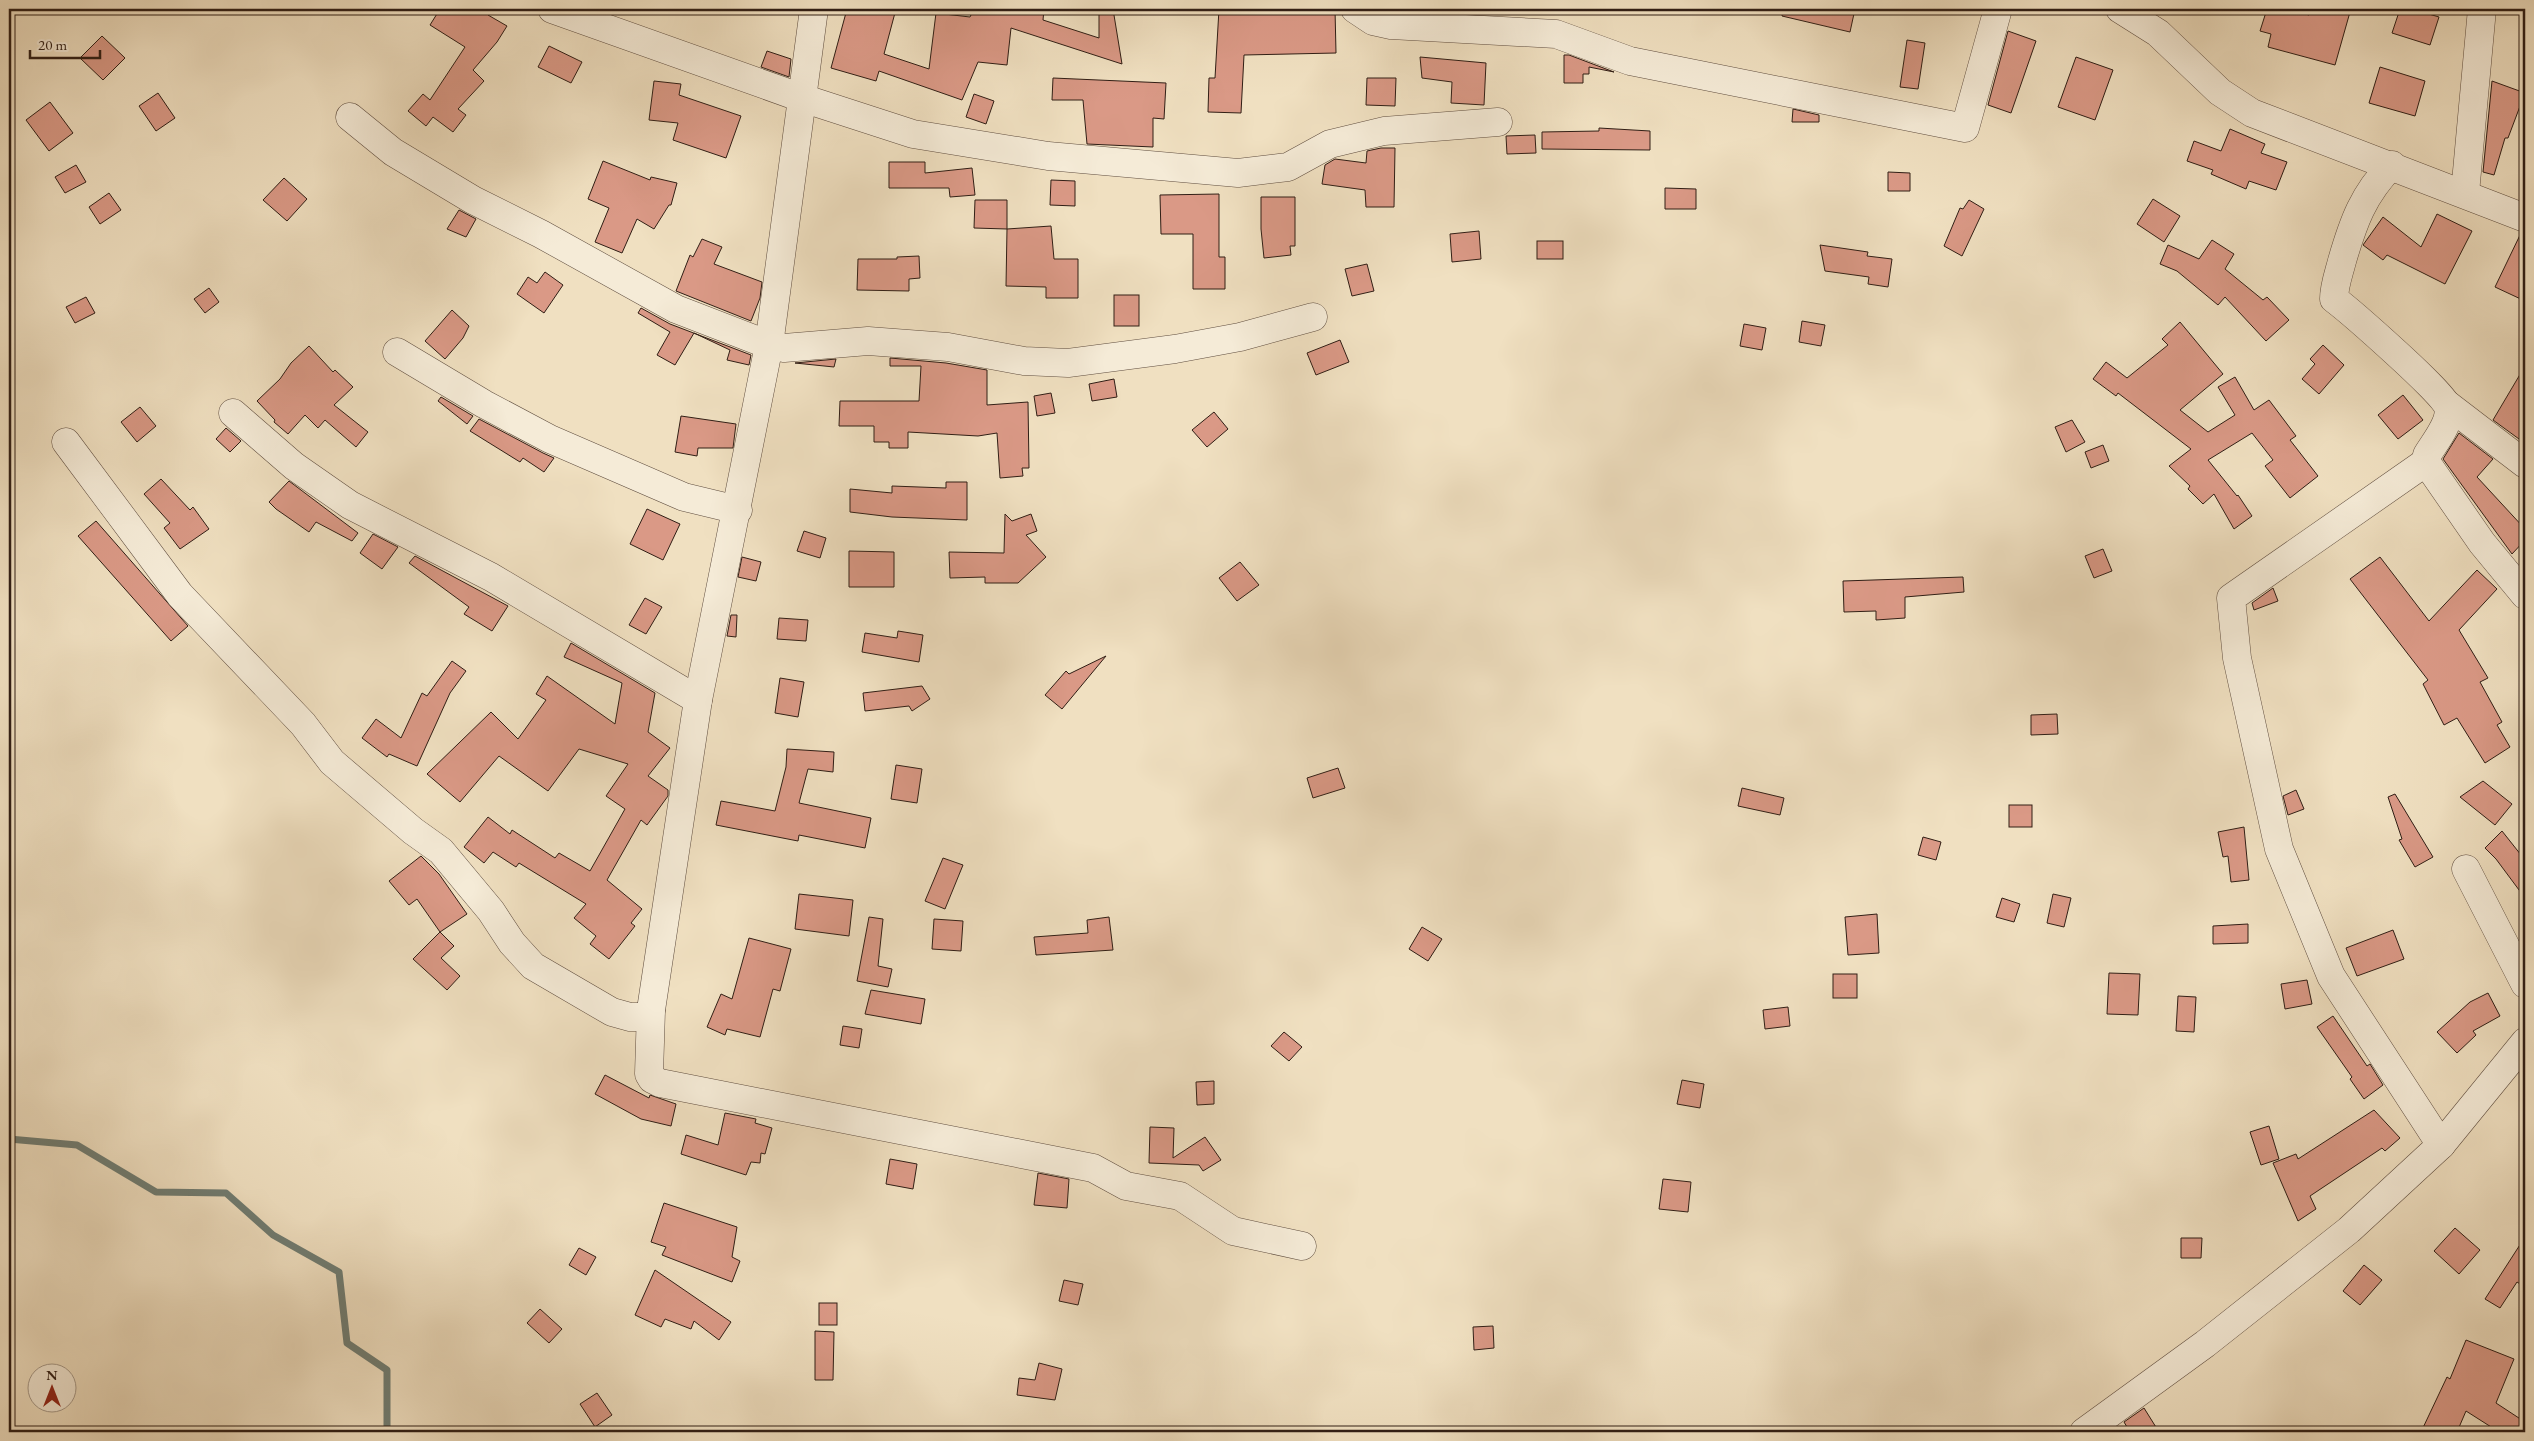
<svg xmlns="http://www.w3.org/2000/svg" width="2534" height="1441" viewBox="0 0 2534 1441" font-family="'EB Garamond',serif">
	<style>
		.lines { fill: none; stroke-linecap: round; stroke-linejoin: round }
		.stream { stroke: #707d73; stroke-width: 7 }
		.building { fill: #da9986; stroke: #301e15 }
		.minor-casing { stroke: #604e40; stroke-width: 29 }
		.minor { stroke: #f5ebd7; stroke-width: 28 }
	</style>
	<rect width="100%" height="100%" fill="#f0e0c1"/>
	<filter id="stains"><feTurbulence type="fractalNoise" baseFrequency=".004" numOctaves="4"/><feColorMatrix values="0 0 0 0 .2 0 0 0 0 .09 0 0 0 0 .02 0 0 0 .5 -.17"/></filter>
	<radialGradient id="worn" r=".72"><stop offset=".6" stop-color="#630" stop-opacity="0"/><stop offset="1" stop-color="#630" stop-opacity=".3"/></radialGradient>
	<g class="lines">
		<path class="stream" d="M9,1139L77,1145L156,1192L226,1193L273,1235L339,1272L347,1343L387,1370V1432"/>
	</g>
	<g class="building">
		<path d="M440,9H492L488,15L507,26L497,42L473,70L484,81L458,109L466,115L453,132L433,117L426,126L408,111L423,94L430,100L465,47L430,25Z"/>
		<path d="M847,9H896L884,54L929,69L936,13L970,17L971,15L963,12L964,9H1044L1043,20L1099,38V9H1113L1122,64L1011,28L1007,65L978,62L962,100L879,71L876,81L831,68Z"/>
		<path d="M1219,9H1335L1336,53L1244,55L1241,113L1208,112L1209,78H1215Z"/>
		<path d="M1783,9H1855L1850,32L1782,16Z"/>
		<path d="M2267,9H2287L2309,15L2311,9H2337L2350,12L2335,65L2268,47L2271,34L2260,31Z"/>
		<path d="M2400,9H2412L2439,17L2430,45L2392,33Z"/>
		<path d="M2008,31L2036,41L2011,113L1988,105Z"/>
		<path d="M102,36L125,58L103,80L80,58Z"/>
		<path d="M1907,40L1925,43L1918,89L1900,87Z"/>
		<path d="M549,46L582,62L571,83L538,67Z"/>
		<path d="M767,51L791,59L789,77L761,67Z"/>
		<path d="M1564,55H1569L1614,72L1589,67V74H1583V83H1564Z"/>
		<path d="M1420,57L1486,63L1484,105L1451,103L1452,82L1422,78Z"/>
		<path d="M2076,57L2113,70L2095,120L2058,107Z"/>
		<path d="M2380,67L2425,81L2415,116L2369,103Z"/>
		<path d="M1053,78L1166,83L1164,119L1153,118V147L1087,144L1083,100H1052Z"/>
		<path d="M1367,78H1396L1395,106L1366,105Z"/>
		<path d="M654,81L681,84L679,95L741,116L726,158L673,140L678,123L649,120Z"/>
		<path d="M2492,81L2525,93L2508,138H2505L2494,175L2483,172Z"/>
		<path d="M158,93L175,118L156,131L139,106Z"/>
		<path d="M974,94L994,101L986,124L966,117Z"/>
		<path d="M50,102L73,133L49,151L26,120Z"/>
		<path d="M1793,109L1819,115V122H1792Z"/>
		<path d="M1599,128L1650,131V150L1542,149V132L1599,131Z"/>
		<path d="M2230,129L2265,144L2261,153L2287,162L2276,190L2249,181L2246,189L2211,174L2213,170L2187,161L2194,141L2221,151Z"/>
		<path d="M1535,135L1536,153L1507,154L1506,136Z"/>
		<path d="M1381,148H1395L1394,207H1366L1365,190L1322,184L1325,165L1335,159L1366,163L1367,151Z"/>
		<path d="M603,161L650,180L651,177L677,183L671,205H669L654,229L637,219L622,253L595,242L609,208L588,199Z"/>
		<path d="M889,162H925V173L972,168L975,195L950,197L949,188H889Z"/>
		<path d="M76,165L86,182L65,193L55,177Z"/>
		<path d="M1888,172L1910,173V191H1888Z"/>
		<path d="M284,178L307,199L287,221L263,200Z"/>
		<path d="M1051,180L1075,181V206L1050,205Z"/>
		<path d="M1665,188L1696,189V209H1665Z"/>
		<path d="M109,193L121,210L100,224L89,207Z"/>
		<path d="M1219,194V257H1225V289H1193V234H1161L1160,195Z"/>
		<path d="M1261,197H1295V246H1290L1291,255L1264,258L1261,229Z"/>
		<path d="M2153,199L2180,216L2164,242L2137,224Z"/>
		<path d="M975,200H1007V229L974,228Z"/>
		<path d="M1969,200L1984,209L1962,256L1944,246L1960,208L1963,209Z"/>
		<path d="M459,210L476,219L466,237L447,229Z"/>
		<path d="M2437,214L2472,231L2445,284L2387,255L2383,260L2363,245L2383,217L2421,247Z"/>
		<path d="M1051,226L1054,259H1078V298H1046V287L1006,286L1007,229Z"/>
		<path d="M1479,231L1481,259L1452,262L1450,234Z"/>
		<path d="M2521,233H2525V301L2495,287Z"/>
		<path d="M702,239L722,247L714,264L762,282L760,298L751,321L676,291L690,255L693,257Z"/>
		<path d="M2212,240L2234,254L2225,269L2263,300L2267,297L2289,320L2266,341L2225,297L2218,305L2177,271L2160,264L2168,245L2199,259Z"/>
		<rect x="1537" y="241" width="26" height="18"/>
		<path d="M1820,245L1868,252L1867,256L1892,259L1888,287L1868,284L1869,277L1825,271Z"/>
		<path d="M919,256L920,278L909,279V291L857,290L858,259H897V257Z"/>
		<path d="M1367,264L1374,291L1352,296L1345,269Z"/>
		<path d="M545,272L563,285L544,313L517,294L528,277L537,283Z"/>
		<path d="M209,288L219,302L205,313L194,299Z"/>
		<rect x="1114" y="295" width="25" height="31"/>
		<path d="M86,297L95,313L75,323L66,307Z"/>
		<path d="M641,308L670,324L751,355L749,365L727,360L730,350L694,333L675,365L657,355L670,332L638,313Z"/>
		<path d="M452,310L469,326L463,338L445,359L425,341Z"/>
		<path d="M1802,321L1825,325L1821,346L1799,342Z"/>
		<path d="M2180,322L2223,374L2180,410L2208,432L2235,415L2218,387L2235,377L2254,410L2269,400L2296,436L2290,440L2318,476L2290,498L2265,466L2273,460L2252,433L2208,460L2237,496L2238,495L2252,516L2234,529L2214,494L2203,504L2188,489L2190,486L2169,466L2191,449L2118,393L2116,396L2093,379L2106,362L2127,378L2168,345L2162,339Z"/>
		<path d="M1744,324L1766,328L1762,350L1740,346Z"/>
		<path d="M1340,340L1349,362L1316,375L1307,353Z"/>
		<path d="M2323,345L2344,365L2319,394L2302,379L2315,364L2310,359Z"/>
		<path d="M309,346L333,372L335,370L353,387L334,405L368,432L356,447L325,420L318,428L305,415L288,434L274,422L275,420L257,401L280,379L291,363Z"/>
		<path d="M890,358L946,363L987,370V405L1028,402L1029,468H1022L1023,476L1000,478L997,433L978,436L908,432V448H889V442H874V426H839L840,401H919L921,366H890Z"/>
		<path d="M836,359L834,367L795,363Z"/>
		<path d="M2525,366V431L2519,439L2493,420Z"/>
		<path d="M1114,379L1117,397L1092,401L1089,384Z"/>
		<path d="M1051,393L1055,413L1037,416L1034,396Z"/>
		<path d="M2403,395L2423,420L2398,439L2378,415Z"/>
		<path d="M441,397L473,416L467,424L438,401Z"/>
		<path d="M140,407L156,426L137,442L121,422Z"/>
		<path d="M1214,412L1228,429L1207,447L1192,430Z"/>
		<path d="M681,416L736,424L733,448H698L697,456L675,452Z"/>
		<path d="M479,419L543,453L554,458L544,472L523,458L520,462L470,431Z"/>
		<path d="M2072,420L2085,442L2066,452L2055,427Z"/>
		<path d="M226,428L241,441L230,452L216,439Z"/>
		<path d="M2459,433L2493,459L2477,477L2525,529V540L2512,554L2443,459Z"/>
		<path d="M2103,445L2109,461L2091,468L2085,452Z"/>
		<path d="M161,479L190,510L193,507L209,529L180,549L164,528L170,523L144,494Z"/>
		<path d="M289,481L358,533L352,541L316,522L309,532L276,509L269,502Z"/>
		<path d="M946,482H967V520L892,517L850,512V489L892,493V486L946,488Z"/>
		<path d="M647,509L680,524L663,560L630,544Z"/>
		<path d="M1005,514L1012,521L1031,514L1037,531L1026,535L1046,557L1018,583H985V577L950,578L949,552L1004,553Z"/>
		<path d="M96,521L188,626L171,641L78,536Z"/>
		<path d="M804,531L826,538L820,558L797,551Z"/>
		<path d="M373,534L398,547L382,569L360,553Z"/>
		<path d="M2103,549L2112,571L2094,578L2085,556Z"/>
		<path d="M849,551L894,552V587H849Z"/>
		<path d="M415,556L508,606L492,631L464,614L469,607L409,563Z"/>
		<path d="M742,557L761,562L756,581L738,577Z"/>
		<path d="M2380,557L2429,621L2477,570L2497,589L2459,630L2488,678L2480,682L2502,722L2497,725L2510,747L2485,763L2457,718L2444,725L2423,684L2428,680L2350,579Z"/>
		<path d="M1240,562L1259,585L1237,601L1219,578Z"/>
		<path d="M1963,577L1964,592L1905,597V618L1876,620V611L1844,612L1843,581Z"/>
		<path d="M2273,588L2278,601L2254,610L2252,603Z"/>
		<path d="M645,598L662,607L646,634L629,625Z"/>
		<path d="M731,615H737L736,637L727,636Z"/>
		<path d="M779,618L808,620L806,641L777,639Z"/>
		<path d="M898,631L923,635L919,662L862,652L865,633L897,638Z"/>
		<path d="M571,643L655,693L648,732L670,748L648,776L668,790V796L647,825L641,820L607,880L642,909L631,923L635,926L609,959L590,944L596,936L574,918L586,904L519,863L516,867L493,852L484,863L464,847L488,817L510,834L512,830L555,858L559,853L590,871L625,809L606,796L628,764L579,749L548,791L499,756L460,802L427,774L491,712L518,739L546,700L536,694L547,676L615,724L622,683L564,657Z"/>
		<path d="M1106,656L1062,709L1045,695L1066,671L1069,674Z"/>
		<path d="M452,661L466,671L450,693L417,766L389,754L387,757L362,738L376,719L401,738L422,693L427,696Z"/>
		<path d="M780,678L804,682L798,717L775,713Z"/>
		<path d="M922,686L930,699L912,711L909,706L865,711L863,693Z"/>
		<path d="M2057,714L2058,734L2031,735V715Z"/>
		<path d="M787,749L834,752L833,772L808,769L799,803L871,818L865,848L799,835L798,841L716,825L721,801L775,811L786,767Z"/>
		<path d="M896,765L922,769L917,803L891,799Z"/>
		<path d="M1338,768L1345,788L1313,798L1307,778Z"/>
		<path d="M2483,781L2512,804L2495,825L2460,797Z"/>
		<path d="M1742,788L1784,798L1780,815L1738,806Z"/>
		<path d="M2296,790L2304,809L2288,815L2283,796Z"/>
		<path d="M2395,794L2433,857L2415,867L2399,840L2402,839L2388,797Z"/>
		<rect x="2009" y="805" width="23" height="22"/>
		<path d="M2244,827L2249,880L2231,882L2228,856L2223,857L2218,832Z"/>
		<path d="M2502,831L2525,860V898L2496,859L2485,848Z"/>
		<path d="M1923,837L1941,842L1936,860L1918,855Z"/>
		<path d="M421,856L439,874L467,914L440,932L454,946L441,958L460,976L447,990L413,959L440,932L417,899L409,905L389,881Z"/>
		<path d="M943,858L963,865L945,909L925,901Z"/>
		<path d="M799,894L853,900L849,936L795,929Z"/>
		<path d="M2053,894L2071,898L2064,927L2047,923Z"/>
		<path d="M2002,898L2020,904L2014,922L1996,917Z"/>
		<path d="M1877,914L1879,953L1848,955L1845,917Z"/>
		<path d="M869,917L883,919L878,966L892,969L888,987L857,981Z"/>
		<path d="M1109,917L1113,950L1036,955L1034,937L1088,933L1087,920Z"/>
		<path d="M934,919L963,921L961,951L932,949Z"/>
		<path d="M2248,924V943L2213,944V926Z"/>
		<path d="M1422,927L1442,939L1428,961L1409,949Z"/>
		<path d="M2393,930L2404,959L2357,976L2346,948Z"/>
		<path d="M749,938L791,949L780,991L773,989L760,1037L727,1029L725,1035L707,1027L721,994L732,999Z"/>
		<path d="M2109,973L2140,974L2138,1015L2107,1014Z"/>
		<rect x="1833" y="974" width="24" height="24"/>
		<path d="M2307,980L2312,1004L2285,1009L2281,984Z"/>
		<path d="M871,990L925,999L921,1024L865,1014Z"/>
		<path d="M2488,993L2500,1016L2473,1031L2476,1035L2457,1053L2437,1032L2470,1002Z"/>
		<path d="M2178,996L2196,997L2194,1032L2176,1031Z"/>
		<path d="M1788,1007L1790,1026L1765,1029L1763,1010Z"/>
		<path d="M2333,1016L2367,1066L2370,1064L2383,1085L2364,1099L2350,1079L2352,1077L2317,1027Z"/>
		<path d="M843,1026L862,1029L859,1048L840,1045Z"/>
		<path d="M1284,1032L1302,1047L1289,1061L1271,1046Z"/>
		<path d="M605,1075L649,1098L650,1095L676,1104L671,1126L641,1119L595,1094Z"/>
		<path d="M1682,1080L1704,1084L1700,1108L1677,1104Z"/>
		<path d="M1214,1081V1104L1197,1105L1196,1082Z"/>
		<path d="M2374,1110L2400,1138L2385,1151L2382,1148L2310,1196L2316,1209L2298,1221L2273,1163L2296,1154L2298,1159Z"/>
		<path d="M725,1113L756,1119L755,1123L772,1128L765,1154L761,1153L760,1163L751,1162L746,1175L681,1154L686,1135L718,1145Z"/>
		<path d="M2269,1126L2279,1159L2261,1165L2250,1132Z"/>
		<path d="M1150,1127L1174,1128L1173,1158L1205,1137L1221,1160L1203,1171L1199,1165L1149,1163Z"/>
		<path d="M890,1159L917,1164L913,1189L886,1184Z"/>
		<path d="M1038,1173L1069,1179L1067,1208L1034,1205Z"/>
		<path d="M1663,1179L1691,1182L1688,1212L1659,1209Z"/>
		<path d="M664,1203L737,1227L732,1257L740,1261L732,1282L662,1255L666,1247L651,1242Z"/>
		<path d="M2455,1228L2480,1250L2459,1274L2434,1251Z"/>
		<path d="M2525,1237V1287L2517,1282L2500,1308L2485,1299Z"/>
		<path d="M2181,1238H2202L2201,1258H2181Z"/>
		<path d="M579,1248L596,1257L586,1275L569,1265Z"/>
		<path d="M2364,1265L2382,1280L2360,1305L2343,1291Z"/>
		<path d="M655,1270L731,1322L719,1340L694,1321L691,1329L665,1319L661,1327L635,1315Z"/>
		<path d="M1064,1280L1083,1284L1078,1305L1059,1301Z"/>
		<rect x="819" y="1303" width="18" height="22"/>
		<path d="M540,1309L562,1329L549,1343L527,1323Z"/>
		<path d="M1493,1326L1494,1348L1474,1350L1473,1327Z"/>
		<path d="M815,1331L834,1332L833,1380H815Z"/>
		<path d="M2466,1340L2514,1359L2496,1403L2525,1422V1432H2499L2466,1411L2457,1432H2421L2447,1377L2450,1379Z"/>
		<path d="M1039,1363L1062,1369L1055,1400L1017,1395L1019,1378L1035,1380Z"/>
		<path d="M597,1393L612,1415L595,1427L580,1404Z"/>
		<path d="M2144,1408L2159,1432H2130L2124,1422Z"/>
	</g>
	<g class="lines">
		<defs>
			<g id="minor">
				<path d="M552,9L802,98L913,134L1048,156L1238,173L1288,167L1330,144L1384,131L1498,122"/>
				<path d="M814,9L769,345L698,700L651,1010L649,1074L652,1079L660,1083L1093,1168L1126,1186L1180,1196L1233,1231L1302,1246"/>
				<path d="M1355,9L1373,21L1391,25L1556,34L1630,61L1965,128L1998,9"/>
				<path d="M2120,9L2158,33L2220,92L2252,113L2525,218"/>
				<path d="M350,117L393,152L473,200L541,234L676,309L769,345L784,348L868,341L948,347L1024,361L1068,363L1175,349L1240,337L1313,317"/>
				<path d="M2392,165C2363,194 2353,223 2342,261C2339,273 2334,286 2334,299C2350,311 2445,394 2448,407C2452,422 2434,443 2427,455L2426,462L2482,543L2525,595"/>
				<path d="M2465,193L2482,9"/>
				<path d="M397,352L484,404L550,439L684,497L738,510"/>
				<path d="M2448,405L2525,464"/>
				<path d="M233,413L294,466L350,505L491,577L698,700"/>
				<path d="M66,442L180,595L303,724L332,762L413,831L441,851L491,911L512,943L533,966L612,1012L630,1017H643L651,1010"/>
				<path d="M2426,462L2231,598L2237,658L2279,849L2331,976L2441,1145"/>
				<path d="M2466,869L2525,984"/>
				<path d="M2084,1432L2205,1344L2349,1230L2441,1145L2525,1042"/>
			</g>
		</defs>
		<use href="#minor" class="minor-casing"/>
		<use href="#minor" class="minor"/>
	</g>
	<rect width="2534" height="1441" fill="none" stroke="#f0e0c1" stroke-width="30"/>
	<rect x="10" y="10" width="2514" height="1421" fill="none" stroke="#301e15" stroke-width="2.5"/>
	<rect x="15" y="15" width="2504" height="1411" fill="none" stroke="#301e15"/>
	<g transform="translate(52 1388)"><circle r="24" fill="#f5ebd7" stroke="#a69989"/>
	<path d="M0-4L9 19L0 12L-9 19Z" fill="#8f2418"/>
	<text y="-8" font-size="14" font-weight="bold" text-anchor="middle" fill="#301e15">N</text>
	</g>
	<path d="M30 50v8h70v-8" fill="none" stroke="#301e15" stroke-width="2.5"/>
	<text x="38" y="50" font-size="15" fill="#301e15" stroke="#f5ebd7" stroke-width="4" paint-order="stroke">20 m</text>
	<rect width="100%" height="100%" filter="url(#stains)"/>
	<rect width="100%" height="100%" fill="url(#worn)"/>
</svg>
